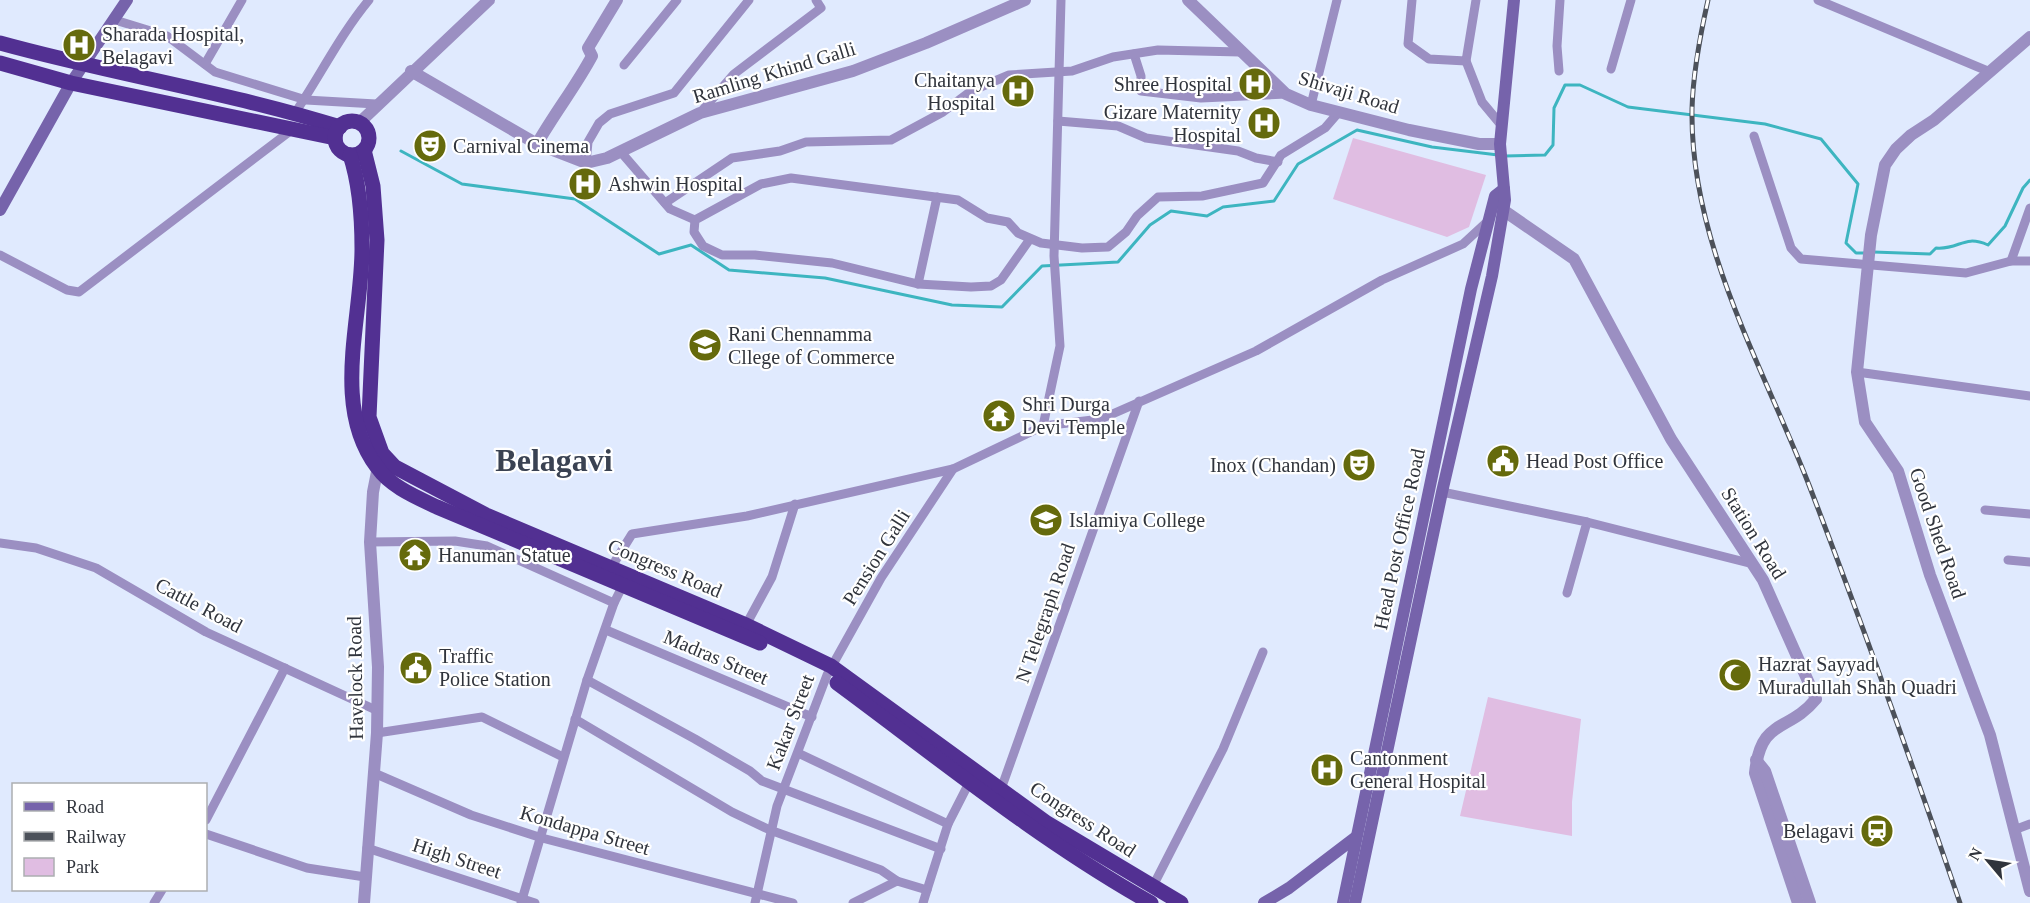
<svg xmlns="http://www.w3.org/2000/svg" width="2030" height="903" viewBox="0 0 2030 903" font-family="'Times New Roman',serif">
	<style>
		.green { fill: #e0bde2 }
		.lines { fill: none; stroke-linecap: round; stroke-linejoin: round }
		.stream { stroke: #3db5c0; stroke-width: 3 }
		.minor { stroke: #9b8fc2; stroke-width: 9 }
		.tertiary { stroke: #9b8fc2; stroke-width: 12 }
		.secondary { stroke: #7663ab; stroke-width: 12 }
		.trunk { stroke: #523092; stroke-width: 15 }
		.rail-casing { stroke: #4c515a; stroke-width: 5 }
		.rail { stroke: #fff; stroke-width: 3; stroke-dasharray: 9; stroke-linecap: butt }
		.labels { text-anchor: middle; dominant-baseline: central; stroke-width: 4.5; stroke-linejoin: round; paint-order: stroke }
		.poi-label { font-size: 20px; fill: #30343c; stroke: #fff; text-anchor: start }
		.street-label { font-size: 20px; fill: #30343c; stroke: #fff }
		.town-label { font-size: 32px; font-weight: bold; fill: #3a4252; stroke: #fff }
	</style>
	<rect width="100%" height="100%" fill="#e0eafe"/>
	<g class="green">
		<path d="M1353,138L1486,175L1469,227L1447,237L1333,199Z"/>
		<path d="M1488,697L1581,719L1572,802V836L1460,816Z"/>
	</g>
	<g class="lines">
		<g class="stream">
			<path d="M401,151L462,184L575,199L659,254L691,245L729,270L825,278L952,305L1002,307L1042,266L1118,262L1150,225L1171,211L1207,216L1223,207L1274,201L1298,164L1357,130L1432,147L1498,155"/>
			<path d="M1505,156L1545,155L1553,145L1554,108L1565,85H1580L1628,107L1765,124L1821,139L1858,184L1846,243L1856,253H1866"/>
			<path d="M1873,252L1930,254L1936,248C1960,250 1963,234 1988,245L2005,226L2023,188L2030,180"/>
		</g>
		<g class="minor">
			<path d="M1412,0L1408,44L1429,59L1466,61L1476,0"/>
			<path d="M1818,0L1990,72"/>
			<path d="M115,20L167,36L215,72L306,100L376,104"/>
			<path d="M1134,54L1141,76V91L1201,98L1286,94"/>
			<path d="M1466,61L1482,102L1502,126"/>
			<path d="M205,64L242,0"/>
			<path d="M624,65L677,0"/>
			<path d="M1611,69L1631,0"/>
			<path d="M1559,71L1557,46L1560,0"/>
			<path d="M1311,105L1337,0"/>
			<path d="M295,113C320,76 340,35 369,0"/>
			<path d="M700,113L734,74L821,8L816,0"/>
			<path d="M1058,121L1118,126L1146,138L1238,151L1256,158L1278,162"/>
			<path d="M1754,136L1791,248L1801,259L1966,273L2011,261H2030"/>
			<path d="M620,151L670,209L695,220"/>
			<path d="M586,163L588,142L599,123L610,114L674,93L749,0"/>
			<path d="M665,203L732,158L780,151L806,142L891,140L943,112L971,91L1009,75L1072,71L1113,57L1158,50L1240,52"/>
			<path d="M1030,239L1001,280L991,286L971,287L918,284L832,263L755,255H722L703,246L694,232L695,220L761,184L791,178L958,200L987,218L1008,222L1018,233L1041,243L1082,248L1108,247L1126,232L1137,216L1158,197L1202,196L1263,183L1281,155L1325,128L1338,113"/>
			<path d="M0,255L67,290L79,292L293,129"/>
			<path d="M2011,261L2030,208"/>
			<path d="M918,284L937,197"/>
			<path d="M1857,372L2030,396"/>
			<path d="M1043,426L1060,346L1054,256L1061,0"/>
			<path d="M1442,492L1587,522L1567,593"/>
			<path d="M1985,510L2030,514"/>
			<path d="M1587,522L1753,564"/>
			<path d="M370,542L455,541L487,546L614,603"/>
			<path d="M0,543L36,548L96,568L206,632L378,711"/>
			<path d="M2008,560L2030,562"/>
			<path d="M609,571L632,534L747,516L953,469L1043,426L1101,419L1256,351L1382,280L1463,244L1489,220"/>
			<path d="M746,625L772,577L795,504"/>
			<path d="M606,630L812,717"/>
			<path d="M587,680L695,739L750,771L762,781L941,849"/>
			<path d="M575,719L732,812L770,830L881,870L897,881"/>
			<path d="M377,733L482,717L563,757"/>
			<path d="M798,753L948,824"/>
			<path d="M374,773L471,815L542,838L793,903"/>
			<path d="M1000,792L1139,401"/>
			<path d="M206,820L285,668"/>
			<path d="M2014,830L2030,824"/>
			<path d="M206,834L307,868L365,877"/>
			<path d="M367,848L535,903"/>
			<path d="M1152,888L1223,749L1263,652"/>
			<path d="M154,903L162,890"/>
			<path d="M521,903L587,680L614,603L623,585"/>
			<path d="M755,903L777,806L827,675L881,578L953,469"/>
			<path d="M853,903L897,881L927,890L948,824L971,779"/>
			<path d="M923,903L927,890"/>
		</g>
		<g class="tertiary">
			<path d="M1188,0L1286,94L1311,105L1409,130L1479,144H1500"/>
			<path d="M2030,37L1934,120L1911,135L1896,149L1885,165L1871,235L1857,372L1865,422L1898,471L1930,575L1990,735L2030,891"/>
			<path d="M411,71L537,144L586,163L607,158L700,113L853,71L926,43L1025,0"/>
			<path d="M359,123L489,0"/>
			<path d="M537,144C554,114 576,86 592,56L588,48L617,0"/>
			<path d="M1503,210L1574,259L1671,439L1763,580L1816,699C1788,733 1761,717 1755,773L1798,903"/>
			<path d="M1756,760L1765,771L1810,903"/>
			<path d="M364,903L377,733L378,667L370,542L373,492L379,462"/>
		</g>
		<g class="secondary">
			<path d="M0,210L71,83L127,0"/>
			<path d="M1264,903L1289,888L1356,837"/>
			<path d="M1343,903L1471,289L1495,196L1504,189"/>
			<path d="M1355,903L1442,492L1492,276L1505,200L1500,144L1514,0"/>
		</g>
		<g class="trunk">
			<path d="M0,43C112,74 228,92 340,127"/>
			<path d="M0,63L71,83L335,138"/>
			<circle cx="352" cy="138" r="17"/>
			<path d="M364,150L373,186L377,240L369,417L382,453L395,467L486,515L746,625L831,666L1047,823L1181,903"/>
			<path d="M350,155C360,185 362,217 362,249C362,319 331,406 377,467C391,487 416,497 437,507L760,643"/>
			<path d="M837,683C940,759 1039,840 1151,903"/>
		</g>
		<defs>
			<path id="rail" d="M1708,0C1700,36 1693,72 1692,109C1690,243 1762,364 1809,485C1862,623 1912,763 1960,903"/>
		</defs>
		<use href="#rail" class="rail-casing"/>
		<use href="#rail" class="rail"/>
	</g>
	<defs>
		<symbol id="hospital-disc" viewBox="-11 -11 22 22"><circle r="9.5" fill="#656a0c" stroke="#fff"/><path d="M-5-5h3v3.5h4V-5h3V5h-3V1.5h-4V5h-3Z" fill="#fff"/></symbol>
		<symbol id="theatre-disc" viewBox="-11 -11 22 22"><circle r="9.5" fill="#656a0c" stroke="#fff"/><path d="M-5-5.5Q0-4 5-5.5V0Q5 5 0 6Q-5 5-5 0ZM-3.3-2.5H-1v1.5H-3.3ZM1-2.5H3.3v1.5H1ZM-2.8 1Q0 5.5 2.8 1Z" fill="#fff"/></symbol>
		<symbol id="university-disc" viewBox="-11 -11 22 22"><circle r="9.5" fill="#656a0c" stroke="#fff"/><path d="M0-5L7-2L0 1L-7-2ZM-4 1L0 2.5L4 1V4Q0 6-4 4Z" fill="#fff"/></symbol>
		<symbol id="temple-disc" viewBox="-11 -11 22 22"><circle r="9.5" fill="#656a0c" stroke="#fff"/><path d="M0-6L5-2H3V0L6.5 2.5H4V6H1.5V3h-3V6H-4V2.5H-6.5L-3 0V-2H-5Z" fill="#fff"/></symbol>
		<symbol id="civic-disc" viewBox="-11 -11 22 22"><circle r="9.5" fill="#656a0c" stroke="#fff"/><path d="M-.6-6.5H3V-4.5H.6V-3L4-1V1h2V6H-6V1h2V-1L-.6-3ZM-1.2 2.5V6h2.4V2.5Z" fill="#fff"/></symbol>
		<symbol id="mosque-disc" viewBox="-11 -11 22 22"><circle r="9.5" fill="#656a0c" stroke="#fff"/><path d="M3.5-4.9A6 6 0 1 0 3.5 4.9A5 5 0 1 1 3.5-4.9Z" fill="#fff"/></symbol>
		<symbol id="station-disc" viewBox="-11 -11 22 22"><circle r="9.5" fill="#656a0c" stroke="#fff"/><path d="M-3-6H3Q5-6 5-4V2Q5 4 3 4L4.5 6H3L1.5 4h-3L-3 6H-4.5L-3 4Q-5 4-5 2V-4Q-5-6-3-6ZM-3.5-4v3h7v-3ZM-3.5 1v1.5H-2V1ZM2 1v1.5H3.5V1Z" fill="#fff"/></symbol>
	</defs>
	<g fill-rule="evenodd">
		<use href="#hospital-disc" x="60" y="26" width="38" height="38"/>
		<use href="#hospital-disc" x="1236" y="65" width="38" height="38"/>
		<use href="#hospital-disc" x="999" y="72" width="38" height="38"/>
		<use href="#hospital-disc" x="1245" y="104" width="38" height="38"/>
		<use href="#theatre-disc" x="411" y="127" width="38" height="38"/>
		<use href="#hospital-disc" x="566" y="165" width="38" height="38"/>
		<use href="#university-disc" x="686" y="326" width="38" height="38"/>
		<use href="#temple-disc" x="980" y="397" width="38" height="38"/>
		<use href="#civic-disc" x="1484" y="442" width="38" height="38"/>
		<use href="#theatre-disc" x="1340" y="446" width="38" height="38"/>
		<use href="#university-disc" x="1027" y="501" width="38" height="38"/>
		<use href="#temple-disc" x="396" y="536" width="38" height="38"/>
		<use href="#civic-disc" x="397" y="649" width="38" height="38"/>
		<use href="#mosque-disc" x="1716" y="656" width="38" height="38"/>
		<use href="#hospital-disc" x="1308" y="751" width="38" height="38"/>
		<use href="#station-disc" x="1858" y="812" width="38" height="38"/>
	</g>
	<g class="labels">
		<g class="poi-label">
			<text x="102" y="34">Sharada Hospital,<tspan x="102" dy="23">Belagavi</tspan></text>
			<text x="995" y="80" text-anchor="end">Chaitanya<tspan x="995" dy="23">Hospital</tspan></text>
			<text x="1232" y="84" text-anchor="end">Shree Hospital</text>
			<text x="1241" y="112" text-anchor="end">Gizare Maternity<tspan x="1241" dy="23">Hospital</tspan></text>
			<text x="453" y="146">Carnival Cinema</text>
			<text x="608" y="184">Ashwin Hospital</text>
			<text x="728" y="334">Rani Chennamma<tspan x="728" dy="23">Cllege of Commerce</tspan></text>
			<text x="1022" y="404">Shri Durga<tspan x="1022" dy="23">Devi Temple</tspan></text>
			<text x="1526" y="461">Head Post Office</text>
			<text x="1336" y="465" text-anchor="end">Inox (Chandan)</text>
			<text x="1069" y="520">Islamiya College</text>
			<text x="438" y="555">Hanuman Statue</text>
			<text x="439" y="656">Traffic<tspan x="439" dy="23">Police Station</tspan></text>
			<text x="1758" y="664">Hazrat Sayyad<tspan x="1758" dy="23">Muradullah Shah Quadri</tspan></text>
			<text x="1350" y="758">Cantonment<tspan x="1350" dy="23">General Hospital</tspan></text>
			<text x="1854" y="831" text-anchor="end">Belagavi</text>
		</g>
		<g class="street-label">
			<text transform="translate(774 72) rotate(-17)">Ramling Khind Galli</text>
			<text transform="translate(1349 92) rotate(17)">Shivaji Road</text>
			<text transform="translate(1754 533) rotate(58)">Station Road</text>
			<text transform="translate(1938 533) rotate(71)">Good Shed Road</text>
			<text transform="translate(1399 539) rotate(-78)">Head Post Office Road</text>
			<text transform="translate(876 557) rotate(-58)">Pension Galli</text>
			<text transform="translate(665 568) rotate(23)">Congress Road</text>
			<text transform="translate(199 605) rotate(28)">Cattle Road</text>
			<text transform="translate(1045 613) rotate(-71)">N Telegraph Road</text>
			<text transform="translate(716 657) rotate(23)">Madras Street</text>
			<text transform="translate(355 678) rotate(-91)">Havelock Road</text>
			<text transform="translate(790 722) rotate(-69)">Kakar Street</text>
			<text transform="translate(1083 819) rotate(33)">Congress Road</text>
			<text transform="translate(585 830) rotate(16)">Kondappa Street</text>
			<text transform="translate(457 858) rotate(18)">High Street</text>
		</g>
		<g class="town-label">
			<text x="554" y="460">Belagavi</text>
		</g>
	</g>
	<rect x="12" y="783" width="195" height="108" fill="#ffffff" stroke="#acaeb1" stroke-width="1.5"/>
	<rect x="24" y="802" width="30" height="9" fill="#7663ab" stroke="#acaeb1" stroke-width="1.5"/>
	<text x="66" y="813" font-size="18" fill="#30343c">Road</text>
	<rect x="24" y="832" width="30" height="9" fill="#4c515a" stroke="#acaeb1" stroke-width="1.5"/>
	<text x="66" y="843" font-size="18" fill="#30343c">Railway</text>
	<rect x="24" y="858" width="30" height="18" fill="#e0bde2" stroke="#acaeb1" stroke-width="1.5"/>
	<text x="66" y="873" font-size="18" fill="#30343c">Park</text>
	<g transform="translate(1988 861) rotate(299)" stroke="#ffffff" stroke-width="4.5" paint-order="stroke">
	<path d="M0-4.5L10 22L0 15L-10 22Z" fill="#30343c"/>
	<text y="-9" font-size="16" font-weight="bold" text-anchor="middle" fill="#30343c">N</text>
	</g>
</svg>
